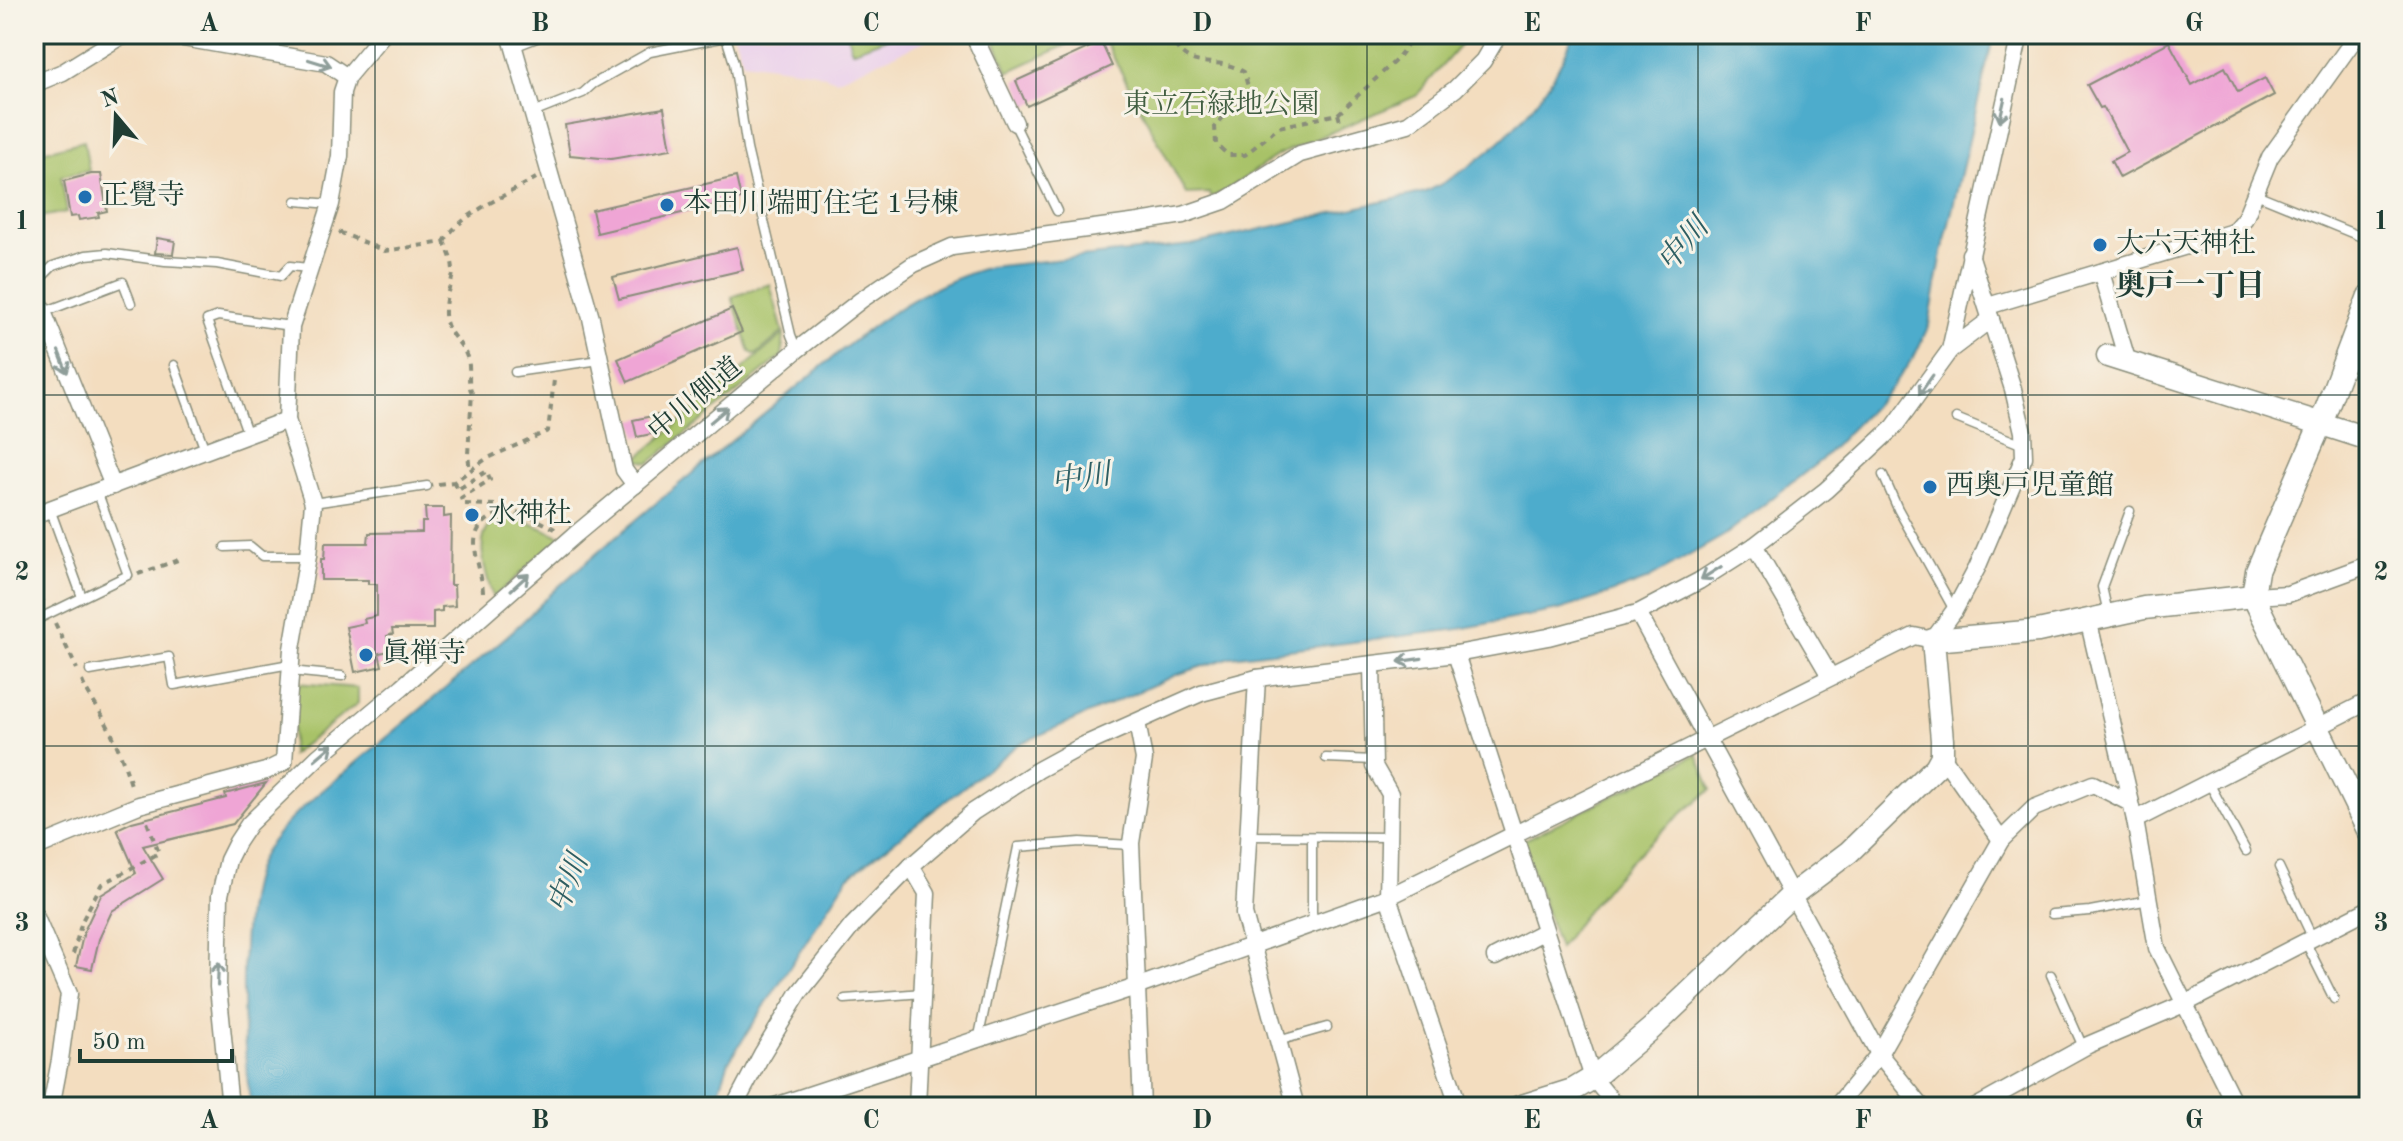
<svg xmlns="http://www.w3.org/2000/svg" width="2403" height="1141" viewBox="0 0 2403 1141" font-family="'Old Standard TT','Noto Serif JP',serif">
	<style>
		.built { fill: #ebd1eb }
		.green { fill: #a8c267; stroke: #64804e; stroke-width: 2 }
		.water { fill: #4daccc; stroke: #367480; stroke-width: 2 }
		.building { fill: #efa5d5 }
		.lines { fill: none; stroke-linecap: round; stroke-linejoin: round }
		.service-casing { stroke: #898d7a; stroke-width: 11 }
		.minor-casing { stroke: #898d7a; stroke-width: 19 }
		.tertiary-casing { stroke: #898d7a; stroke-width: 25 }
		.path { stroke: #898d7a; stroke-width: 4; stroke-dasharray: 6 6; stroke-linecap: butt }
		.service { stroke: #fff; stroke-width: 8 }
		.minor { stroke: #fff; stroke-width: 16 }
		.tertiary { stroke: #fff; stroke-width: 22 }
		.oneway { stroke: #8f9e9a }
		.grid { fill: none; stroke: #1f3d34; stroke-width: 2; stroke-opacity: 0.55 }
		.poi-dot { fill: #1f6fb2; stroke: #f7f3e8; stroke-width: 3 }
		.labels { text-anchor: middle; dominant-baseline: central; stroke-width: 6; stroke-linejoin: round; paint-order: stroke }
		.park-label { font-size: 28px; fill: #415e41; stroke: #f7f3e8 }
		.poi-label { font-size: 28px; fill: #1f3d34; stroke: #f7f3e8; text-anchor: start }
		.street-label { font-size: 28px; fill: #1f3d34; stroke: #f7f3e8 }
		.water-label { font-size: 30px; font-style: italic; fill: #2d5e62; stroke: #f7f3e8 }
		.neighbourhood-label { font-size: 30px; font-weight: bold; fill: #1f3d34; stroke: #f7f3e8 }
		.neatline { fill: none; stroke: #1f3d34; stroke-width: 3 }
		.grid-label { font-size: 26px; text-anchor: middle; font-weight: bold; fill: #1f3d34 }
	</style>
	<rect width="100%" height="100%" fill="#f7f3e8"/>
	<filter id="ink" filterUnits="userSpaceOnUse"><feTurbulence type="fractalNoise" baseFrequency=".0125" numOctaves="2"/><feDisplacementMap in="SourceGraphic" scale="16" xChannelSelector="R" yChannelSelector="G"/><feConvolveMatrix kernelMatrix="1 2 1 2 8 2 1 2 1" color-interpolation-filters="sRGB"/></filter>
	<filter id="wash" filterUnits="userSpaceOnUse"><feTurbulence type="fractalNoise" baseFrequency=".006" numOctaves="4" result="noise"/><feDisplacementMap in="SourceGraphic" scale="32" xChannelSelector="R" yChannelSelector="G"/><feGaussianBlur stdDeviation="1.8" result="paint"/><feColorMatrix in="noise" values="0 0 0 0 0 0 0 0 0 0 0 0 0 0 0 0 0 1.4 0 .05"/><feComposite in="paint" operator="in"/></filter>
	<g filter="url(#wash)">
		<rect width="100%" height="100%" fill="#f3ddbf"/>
		<path class="built" d="M734,34H941L836,80L811,71L743,62Z"/>
		<g class="green">
			<path d="M847,34H897L852,51Z"/>
			<path d="M992,34H1090L1008,72Z"/>
			<path d="M1101,34H1470L1416,96L1278,155L1224,192L1211,197L1209,193L1186,194Z"/>
			<path d="M84,141L89,171L61,176L67,212L34,218V154Z"/>
			<path d="M770,284L783,332L756,355L750,352L732,297Z"/>
			<path d="M784,334L782,356L649,463L636,459Z"/>
			<path d="M514,516L562,537L493,598C487,574 473,543 492,522Z"/>
			<path d="M296,683L358,688V703L291,755Z"/>
			<path d="M1697,754L1711,790C1650,836 1603,886 1559,948L1522,841Z"/>
		</g>
		<path class="water" d="M1573,34H1994L1942,253L1929,325L1915,355L1892,387L1821,460L1725,535L1646,580L1600,597L1559,610L1459,629L1231,657L1176,675L1019,744L848,877L729,1061L714,1107H251C242,1049 234,899 265,851C287,816 324,790 356,763C407,721 458,678 508,635C528,618 545,598 565,581C637,517 713,457 787,395C852,342 906,291 989,267L1191,245L1426,192C1489,161 1550,102 1573,34Z"/>
		<g id="blocks">
			<g class="building">
				<path d="M1101,42L1112,66L1027,106L1016,81Z"/>
				<path d="M2169,42L2192,85L2225,67L2238,92L2265,78L2274,95L2120,178L2111,161L2127,152L2103,107L2100,108L2087,85Z"/>
				<path d="M664,108L671,149L611,159L570,155L565,125Z"/>
				<path d="M91,174H101L107,211L98,213L99,217L79,220L78,216L70,217L64,181Z"/>
				<path d="M736,177L741,199L597,233L592,210Z"/>
				<path d="M157,238L175,241L173,254L155,253Z"/>
				<path d="M737,247L743,270L619,299L613,277Z"/>
				<path d="M732,309L742,332L628,382L618,359Z"/>
				<path d="M657,415L661,432L637,437L633,420Z"/>
				<path d="M425,508H444V517L451,516L450,585H454L455,606L442,607V611L433,612V629H392L393,634L387,636L390,651L379,653L382,666L355,672L346,627L365,623L364,619L377,616V584H368V580H321V559H324L325,543H368L369,533L422,532V522H426Z"/>
				<path d="M266,783L233,824L143,846L163,879L112,911L99,939L92,969L76,966L84,931L101,895L136,873L117,829L132,822L226,798L225,794Z"/>
			</g>
		</g>
	</g>
	<g filter="url(#ink)">
		<use href="#blocks" fill-opacity="0" stroke="#898d7a" stroke-width="2"/>
		<g class="lines">
			<defs>
				<g id="service">
					<path d="M725,34L734,63L747,149L791,335L797,350"/>
					<path d="M514,47L547,34"/>
					<path d="M533,113L583,93L593,84L650,52L726,37"/>
					<path d="M1014,123L1057,211"/>
					<path d="M2256,194L2369,240"/>
					<path d="M296,201L331,204"/>
					<path d="M34,285L53,266L86,255L107,253L165,261L217,264L281,276L290,266L308,268"/>
					<path d="M44,312L123,282L131,303"/>
					<path d="M174,365L205,450"/>
					<path d="M515,372L600,360"/>
					<path d="M1956,418L2023,445"/>
					<path d="M248,435L207,320L218,316L291,326"/>
					<path d="M1883,475L1898,509L1954,610"/>
					<path d="M34,496L41,513"/>
					<path d="M313,503L427,486"/>
					<path d="M50,509L82,597"/>
					<path d="M225,547L250,546L262,556H307"/>
					<path d="M2108,613L2102,587L2130,511"/>
					<path d="M34,621L128,575L97,491"/>
					<path d="M90,671L169,657L174,685L290,664"/>
					<path d="M290,671L342,676"/>
					<path d="M1326,758L1374,760"/>
					<path d="M2209,783L2246,851"/>
					<path d="M1248,836L1389,837"/>
					<path d="M1312,837V913L1315,923"/>
					<path d="M2279,867L2313,939"/>
					<path d="M2052,914L2090,911L2149,900"/>
					<path d="M2306,943L2334,999"/>
					<path d="M2051,975L2083,1047"/>
					<path d="M845,999L923,993"/>
					<path d="M981,1037L980,1031L1018,847L1080,842L1131,845"/>
					<path d="M1278,1041L1327,1027"/>
				</g>
				<g id="minor">
					<path d="M510,34L591,318L624,470L635,485"/>
					<path d="M973,34L1015,123"/>
					<path d="M34,84L63,72L118,38L130,34L166,35L326,63L347,77"/>
					<path d="M2101,272L2128,363"/>
					<path d="M34,289L113,486"/>
					<path d="M1988,306L2233,232L2245,218L2270,157L2358,34"/>
					<path d="M1950,350L1991,319"/>
					<path d="M34,515L287,420"/>
					<path d="M1754,546L1830,676"/>
					<path d="M2253,596L2288,594L2359,568L2369,567"/>
					<path d="M1638,613L1879,1054L1922,1107"/>
					<path d="M2088,619L2135,820L2157,948L2236,1107"/>
					<path d="M1456,654L1593,1078L1617,1107"/>
					<path d="M1372,665L1374,766L1390,794L1388,897L1459,1107"/>
					<path d="M1257,678L1244,914L1296,1107"/>
					<path d="M1137,722L1144,759L1131,843L1142,1107"/>
					<path d="M1942,756L2001,840L2034,808L2093,784L2130,803"/>
					<path d="M2135,820L2369,701"/>
					<path d="M34,848L139,805L266,771L284,762L292,649L308,556L313,503L287,420L291,327L331,204L340,156L342,92L347,77L383,34"/>
					<path d="M911,866L927,893L917,1107"/>
					<path d="M34,913L69,994L60,1060L51,1107"/>
					<path d="M1495,957L1545,931"/>
					<path d="M230,1107L218,987L220,895L228,860L237,842L249,824L318,757L402,687L576,534L797,350L861,300L914,264L952,247L1139,222L1183,215L1224,201L1300,154L1408,124L1455,89L1483,61L1499,34"/>
					<path d="M734,1107L762,1054L799,993L853,925L911,866L973,812L1038,770L1084,745L1201,693L1257,678L1456,654L1548,637L1638,613L1699,581L1754,546L1826,490L1894,427L1950,350L2020,34"/>
					<path d="M772,1107L1136,987L1388,897L1914,636L1933,640L1954,611L1977,568L2024,457L2023,432L2013,389L1970,254"/>
					<path d="M1836,1107L1879,1054L2001,840"/>
					<path d="M1976,1107L2088,1045L2184,1004L2369,909"/>
				</g>
				<g id="tertiary">
					<path d="M216,35V34"/>
					<path d="M2369,296L2321,423L2257,571L2253,596L2369,832"/>
					<path d="M2108,356L2369,439"/>
					<path d="M1519,1107L1573,1090L1593,1078L1651,1029L1792,895L1849,852L1936,767L1942,756V740L1933,640L2038,631L2144,608L2253,596"/>
				</g>
			</defs>
			<use href="#service" class="service-casing"/>
			<use href="#minor" class="minor-casing"/>
			<use href="#tertiary" class="tertiary-casing"/>
			<g class="path">
				<path d="M1170,34C1187,78 1212,52 1244,72L1248,87L1246,93L1215,126L1216,144L1228,155H1245L1279,127L1338,114L1341,124"/>
				<path d="M1338,114L1396,60L1415,34"/>
				<path d="M339,232L385,251L444,242C464,280 444,281 445,314C446,335 461,340 467,357C472,369 466,382 472,393L468,454L470,471"/>
				<path d="M444,242C458,215 509,194 536,178"/>
				<path d="M454,482L457,490L487,471L490,480L461,498L463,504L523,506L526,514"/>
				<path d="M438,484L454,482L486,459L548,431L554,380"/>
				<path d="M476,519L480,526"/>
				<path d="M138,574L181,559"/>
				<path d="M34,579L44,601"/>
				<path d="M483,592C482,575 475,559 475,543C475,534 479,526 486,521C508,503 534,518 555,529"/>
				<path d="M55,623L77,669"/>
				<path d="M82,681C88,696 98,707 105,721C117,742 125,766 132,788"/>
				<path d="M73,954L82,921L101,885L159,853L147,822"/>
			</g>
			<use href="#service" class="service"/>
			<use href="#minor" class="minor"/>
			<use href="#tertiary" class="tertiary"/>
		</g>
		<defs><path id="oneway-shaft" d="M-6 0H5M1.5-3L5.5 0L1.5 3" fill="none" stroke-width="1.6" stroke-linecap="round" stroke-linejoin="round" transform="scale(2)"/></defs>
		<g class="oneway">
			<use href="#oneway-shaft" transform="translate(320 63) rotate(17)"/>
			<use href="#oneway-shaft" transform="translate(2002 110) rotate(103)"/>
			<use href="#oneway-shaft" transform="translate(63 362) rotate(68)"/>
			<use href="#oneway-shaft" transform="translate(1926 385) rotate(125)"/>
			<use href="#oneway-shaft" transform="translate(719 415) rotate(-40)"/>
			<use href="#oneway-shaft" transform="translate(1711 573) rotate(148)"/>
			<use href="#oneway-shaft" transform="translate(520 582) rotate(-42)"/>
			<use href="#oneway-shaft" transform="translate(1410 660) rotate(172)"/>
			<use href="#oneway-shaft" transform="translate(324 752) rotate(-40)"/>
			<use href="#oneway-shaft" transform="translate(218 974) rotate(-88)"/>
		</g>
	</g>
	<path class="grid" d="M375,34V1107M705,34V1107M1036,34V1107M1367,34V1107M1698,34V1107M2028,34V1107M34,395H2369M34,746H2369"/>
	<g class="poi-dot">
		<circle cx="85" cy="197" r="8"/>
		<circle cx="667" cy="205" r="8"/>
		<circle cx="2100" cy="245" r="8"/>
		<circle cx="1930" cy="487" r="8"/>
		<circle cx="472" cy="515" r="8"/>
		<circle cx="366" cy="655" r="8"/>
	</g>
	<g class="labels">
		<g class="park-label">
			<text x="1221" y="106">東立石緑地公園</text>
		</g>
		<g class="poi-label">
			<text x="101" y="197">正覺寺</text>
			<text x="683" y="205">本田川端町住宅 1号棟</text>
			<text x="2116" y="245">大六天神社</text>
			<text x="1946" y="487">西奥戸児童館</text>
			<text x="488" y="515">水神社</text>
			<text x="382" y="655">眞禅寺</text>
		</g>
		<g class="street-label">
			<text transform="translate(696 400) rotate(-40)">中川側道</text>
		</g>
		<g class="water-label">
			<text transform="translate(1684 245) rotate(-49)">中川</text>
			<text transform="translate(1081 479) rotate(-8)">中川</text>
			<text transform="translate(569 884) rotate(-68)">中川</text>
		</g>
		<g class="neighbourhood-label">
			<text x="2190" y="287">奥戸一丁目</text>
		</g>
	</g>
	<rect width="2403" height="1141" fill="none" stroke="#f7f3e8" stroke-width="88"/>
	<g transform="translate(116 116) rotate(341)" stroke="#f7f3e8" stroke-width="6" paint-order="stroke">
	<path d="M0-6L14 30L0 20L-14 30Z" fill="#1f3d34"/>
	<text y="-12" font-size="22" font-weight="bold" text-anchor="middle" fill="#1f3d34">N</text>
	</g>
	<path d="M80 1049v12h152v-12" fill="none" stroke="#1f3d34" stroke-width="4"/>
	<text x="92" y="1049" font-size="24" fill="#1f3d34" stroke="#f7f3e8" stroke-width="6" paint-order="stroke">50 m</text>
	<rect x="44" y="44" width="2315" height="1053" class="neatline"/>
	<g class="grid-label">
		<text x="209" y="31">A</text>
		<text x="540" y="31">B</text>
		<text x="871" y="31">C</text>
		<text x="1202" y="31">D</text>
		<text x="1532" y="31">E</text>
		<text x="1863" y="31">F</text>
		<text x="2194" y="31">G</text>
		<text x="22" y="229">1</text>
		<text x="2381" y="229">1</text>
		<text x="22" y="580">2</text>
		<text x="2381" y="580">2</text>
		<text x="22" y="931">3</text>
		<text x="2381" y="931">3</text>
		<text x="209" y="1128">A</text>
		<text x="540" y="1128">B</text>
		<text x="871" y="1128">C</text>
		<text x="1202" y="1128">D</text>
		<text x="1532" y="1128">E</text>
		<text x="1863" y="1128">F</text>
		<text x="2194" y="1128">G</text>
	</g>
</svg>
